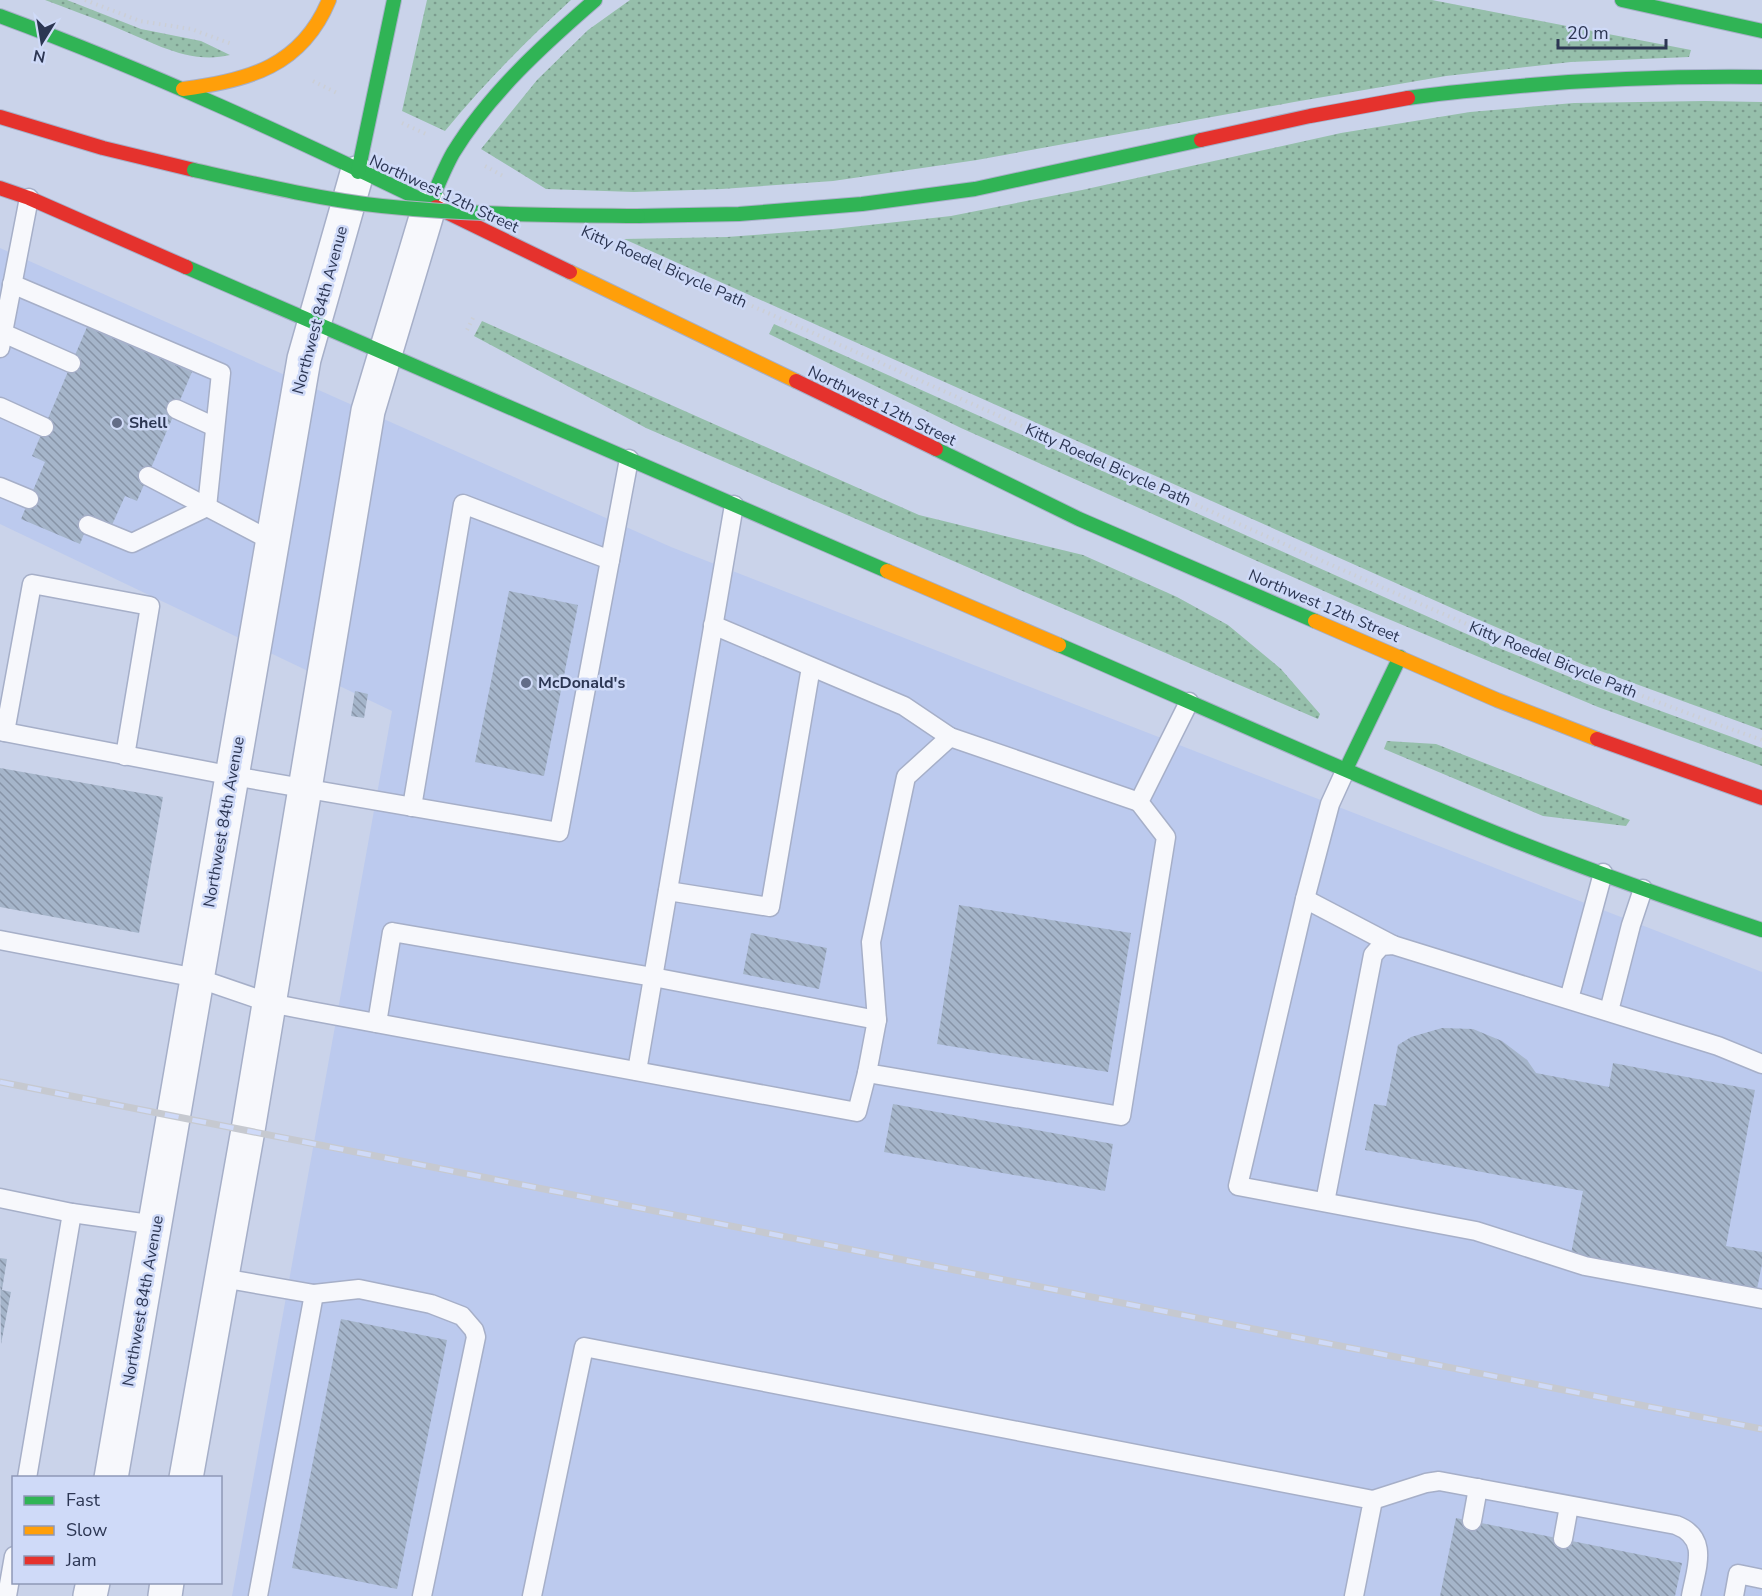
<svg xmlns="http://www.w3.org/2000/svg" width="1762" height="1596" viewBox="0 0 1762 1596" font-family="'Nunito Sans',sans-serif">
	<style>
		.built { fill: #bccaee }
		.grass { fill: url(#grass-dots) }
		.building { fill: url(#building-back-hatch) }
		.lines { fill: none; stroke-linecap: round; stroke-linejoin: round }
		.lane-casing { stroke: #a6afc8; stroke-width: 21 }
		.street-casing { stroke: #a6afc8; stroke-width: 36 }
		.fast-casing { stroke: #a6afc8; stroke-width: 16 }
		.slow-casing { stroke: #a6afc8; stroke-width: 16 }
		.jam-casing { stroke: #a6afc8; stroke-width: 16 }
		.path { stroke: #cccfd6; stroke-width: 4; stroke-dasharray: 1.5 4.5; stroke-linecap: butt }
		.lane { stroke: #f7f8fc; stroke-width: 18 }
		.street { stroke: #f7f8fc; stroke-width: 33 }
		.fast { stroke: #30b455; stroke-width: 14 }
		.slow { stroke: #ff9f0a; stroke-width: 14 }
		.jam { stroke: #e5322d; stroke-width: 14 }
		.rail-casing { stroke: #c6c9d0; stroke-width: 7 }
		.rail { stroke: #cfdaf8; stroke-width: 4.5; stroke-dasharray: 14; stroke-linecap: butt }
		.fast-bridge-casing { stroke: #abb1c2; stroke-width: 16; stroke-linecap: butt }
		.fast-bridge { stroke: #30b455; stroke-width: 14 }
		.poi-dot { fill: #636d88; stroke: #cfdaf8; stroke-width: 2 }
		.labels { text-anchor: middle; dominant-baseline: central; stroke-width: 5; stroke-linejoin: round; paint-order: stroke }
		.street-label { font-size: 16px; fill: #2c3653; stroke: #cfdaf8 }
		.poi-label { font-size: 16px; font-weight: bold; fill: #2c3653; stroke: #cfdaf8; text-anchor: start }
	</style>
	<defs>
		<pattern id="grass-dots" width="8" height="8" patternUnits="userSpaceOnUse" patternTransform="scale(1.5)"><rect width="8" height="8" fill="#96bfab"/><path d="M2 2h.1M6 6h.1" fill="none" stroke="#7b9c8e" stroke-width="1.8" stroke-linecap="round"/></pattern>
		<pattern id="building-back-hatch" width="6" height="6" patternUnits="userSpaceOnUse" patternTransform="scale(1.5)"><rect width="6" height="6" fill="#a5b5ca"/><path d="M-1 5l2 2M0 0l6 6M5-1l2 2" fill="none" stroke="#8794a7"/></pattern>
	</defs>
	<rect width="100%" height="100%" fill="#cad3ea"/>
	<path class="built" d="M0,248L671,547L1762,972V1596H232L392,711L0,524Z"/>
	<g class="grass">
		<path d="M45,0H67L141,29L201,41L230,55C189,65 152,42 115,27C92,17 68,9 45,0Z"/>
		<path d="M427,0H571C526,41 484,84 445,131L402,111Z"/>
		<path d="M630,0H1432L1691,50L1689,57L1571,62L1446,76L1294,102L977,160L833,181L722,189L634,192L546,189L481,149L537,80L588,30Z"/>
		<path d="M1705,101L1762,102V730L1584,665L1454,609L624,239L727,237L833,229L951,216L1082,190L1341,133L1470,112L1574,103Z"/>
		<path d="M482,321L919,515L1083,555L1177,597L1228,625L1281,669L1320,714L1318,719L646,428L474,336Z"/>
		<path d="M774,324L1489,644L1587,684L1762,748V766L1598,707L1355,605L961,428L769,334Z"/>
		<path d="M1387,741L1436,744L1630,820L1626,826L1543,816L1384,749Z"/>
	</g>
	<g class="building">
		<path d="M87,327L192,372L137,501L125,496L112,525L91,516L80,544L21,519L45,462L32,456Z"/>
		<path d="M509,591L578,605L544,776L475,762Z"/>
		<path d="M355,691L368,694L364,718L351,716Z"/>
		<path d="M0,768L163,797L139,933L0,907Z"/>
		<path d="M959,905L1131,933L1108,1072L937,1044Z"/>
		<path d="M751,933L827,948L819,989L743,974Z"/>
		<path d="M1442,1028L1473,1029L1502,1041L1527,1060L1536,1073L1609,1087L1613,1063L1755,1090L1726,1246L1762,1252V1264L1757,1289L1571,1254L1583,1191L1365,1150L1374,1104L1386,1106L1398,1045L1411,1037Z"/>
		<path d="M893,1104L1113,1144L1105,1191L884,1152Z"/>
		<path d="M0,1258L7,1259L2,1290L11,1292L1,1344Z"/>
		<path d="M341,1319L447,1340L397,1589L292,1568Z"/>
		<path d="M1456,1518L1682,1563L1675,1596H1440Z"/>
	</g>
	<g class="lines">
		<defs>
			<g id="lane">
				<path d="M12,284L221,373L207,507L132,543L88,525"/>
				<path d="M3,333L71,363"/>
				<path d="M0,348L29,198"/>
				<path d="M0,407L44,427"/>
				<path d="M176,409L215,427"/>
				<path d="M148,476L272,541"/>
				<path d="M0,487L29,499"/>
				<path d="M713,625L904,706L950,737L1139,802"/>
				<path d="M0,731L233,776L559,832L629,459"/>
				<path d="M5,732L32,584L150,606L125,756"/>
				<path d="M950,737L906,777L871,942L877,1020L867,1073L1121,1116L1166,837L1139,802L1189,702"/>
				<path d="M1346,769L1330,804L1305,899L1238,1186L1476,1231L1585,1266L1762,1299"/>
				<path d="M412,807L463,504L610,560"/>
				<path d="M668,891L770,907L811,667"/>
				<path d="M1305,899L1393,945"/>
				<path d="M0,940L197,978L270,1003L311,1011L857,1112L867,1073"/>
				<path d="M1569,999L1603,873"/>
				<path d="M1609,1011L1631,925L1643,889"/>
				<path d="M377,1023L392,932L653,977L877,1020"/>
				<path d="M637,1071L734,505"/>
				<path d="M0,1198L72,1213L156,1225"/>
				<path d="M1325,1202L1373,955L1381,946L1393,945L1718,1046L1762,1064"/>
				<path d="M222,1278L314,1294L359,1289L431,1304L462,1316L474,1330L476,1337L422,1596"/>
				<path d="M27,1478L72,1213"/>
				<path d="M1373,1500L1426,1483L1439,1481L1676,1525C1710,1538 1696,1568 1691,1596"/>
				<path d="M1472,1521L1478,1488"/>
				<path d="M1563,1539L1569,1506"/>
				<path d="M7,1596L14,1556"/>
				<path d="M258,1596L314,1294"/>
				<path d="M532,1596L584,1347L1373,1500L1354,1596"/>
				<path d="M1734,1596L1738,1574L1762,1579"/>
			</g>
			<g id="street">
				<path d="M111,1478L304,359L357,173"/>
				<path d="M186,1478L248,1130L368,411L430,204"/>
				<path d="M90,1596L93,1582"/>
				<path d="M165,1596L167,1582"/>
			</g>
			<g id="fast">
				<path d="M1622,0L1762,31"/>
				<path d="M0,16C149,71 294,138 436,207"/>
				<path d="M1408,98C1441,93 1475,90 1509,87C1593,79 1677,76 1762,77"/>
				<path d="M358,172L394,0"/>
				<path d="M430,204C437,187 444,169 453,153C489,94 543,45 595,0"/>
				<path d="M638,216L739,214L862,204L975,189L1201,140"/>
				<path d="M186,267L887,571"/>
				<path d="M936,449L1079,519L1315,621"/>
				<path d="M1059,645C1205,708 1350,774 1498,834C1585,869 1673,900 1762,930"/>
				<path d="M1346,769L1400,657"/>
			</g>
			<g id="slow">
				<path d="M183,89C248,81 302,66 329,0"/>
				<path d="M570,272L796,381"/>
				<path d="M887,571L1059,645"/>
				<path d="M1315,621L1497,700L1597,739"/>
			</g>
			<g id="jam">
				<path d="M0,117L103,148L194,170"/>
				<path d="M1201,140L1310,116L1408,98"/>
				<path d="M0,188L29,198L186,267"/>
				<path d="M436,207L570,272"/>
				<path d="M796,381L936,449"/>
				<path d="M1597,739L1762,798"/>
			</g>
		</defs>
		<use href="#lane" class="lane-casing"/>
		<use href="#street" class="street-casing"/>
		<use href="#fast" class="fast-casing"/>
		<use href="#slow" class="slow-casing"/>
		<use href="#jam" class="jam-casing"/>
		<g class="path">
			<path d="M85,0L140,21L191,29L232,44"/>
			<path d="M313,81L339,94"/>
			<path d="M402,123L426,134"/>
			<path d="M485,166L505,177"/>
			<path d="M631,253C831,340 1031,430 1230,520C1406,598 1581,677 1762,740"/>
			<path d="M467,330L474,316"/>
		</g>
		<use href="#lane" class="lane"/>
		<use href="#street" class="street"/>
		<use href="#fast" class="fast"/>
		<use href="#slow" class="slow"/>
		<use href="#jam" class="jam"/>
		<defs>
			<path id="rail" d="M0,1082L1762,1429"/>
		</defs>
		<use href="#rail" class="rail-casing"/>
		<use href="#rail" class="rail"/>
		<defs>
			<path id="fast-bridge" d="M194,170C256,184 319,199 382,206C467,215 553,215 638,216"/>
		</defs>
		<use href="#fast-bridge" class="fast-bridge-casing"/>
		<use href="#fast-bridge" class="fast-bridge"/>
	</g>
	<g class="poi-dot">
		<circle cx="117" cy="423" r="6"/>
		<circle cx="526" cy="683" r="6"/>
	</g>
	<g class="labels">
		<g class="street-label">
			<text transform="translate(444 194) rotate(25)">Northwest 12th Street</text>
			<text transform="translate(664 267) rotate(24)">Kitty Roedel Bicycle Path</text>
			<text transform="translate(320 310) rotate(-75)">Northwest 84th Avenue</text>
			<text transform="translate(882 406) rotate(26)">Northwest 12th Street</text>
			<text transform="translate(1108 465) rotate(24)">Kitty Roedel Bicycle Path</text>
			<text transform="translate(1324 606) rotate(23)">Northwest 12th Street</text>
			<text transform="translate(1553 660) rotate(22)">Kitty Roedel Bicycle Path</text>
			<text transform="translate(224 822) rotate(-80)">Northwest 84th Avenue</text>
			<text transform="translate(143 1301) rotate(-80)">Northwest 84th Avenue</text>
		</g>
		<g class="poi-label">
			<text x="129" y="423">Shell</text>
			<text x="538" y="683">McDonald's</text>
		</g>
	</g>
	<rect x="12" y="1476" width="210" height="108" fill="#cfdaf8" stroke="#8e98b6" stroke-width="1.5"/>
	<rect x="24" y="1496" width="30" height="9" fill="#30b455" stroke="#8e98b6" stroke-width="1.5"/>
	<text x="66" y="1506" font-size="18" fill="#2c3653">Fast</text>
	<rect x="24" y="1526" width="30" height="9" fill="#ff9f0a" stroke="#8e98b6" stroke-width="1.5"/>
	<text x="66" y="1536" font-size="18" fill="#2c3653">Slow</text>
	<rect x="24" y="1556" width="30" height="9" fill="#e5322d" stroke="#8e98b6" stroke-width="1.5"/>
	<text x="66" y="1566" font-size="18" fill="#2c3653">Jam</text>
	<g transform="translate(42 42) rotate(191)" stroke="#cfdaf8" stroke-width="4.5" paint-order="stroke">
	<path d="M0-4.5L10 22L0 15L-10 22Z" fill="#2c3653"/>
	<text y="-9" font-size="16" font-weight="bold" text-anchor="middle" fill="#2c3653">N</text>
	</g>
	<path d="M1558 39v9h108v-9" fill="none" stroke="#2c3653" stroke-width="3"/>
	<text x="1567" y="39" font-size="18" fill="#2c3653" stroke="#cfdaf8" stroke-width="4.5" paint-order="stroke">20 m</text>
</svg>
